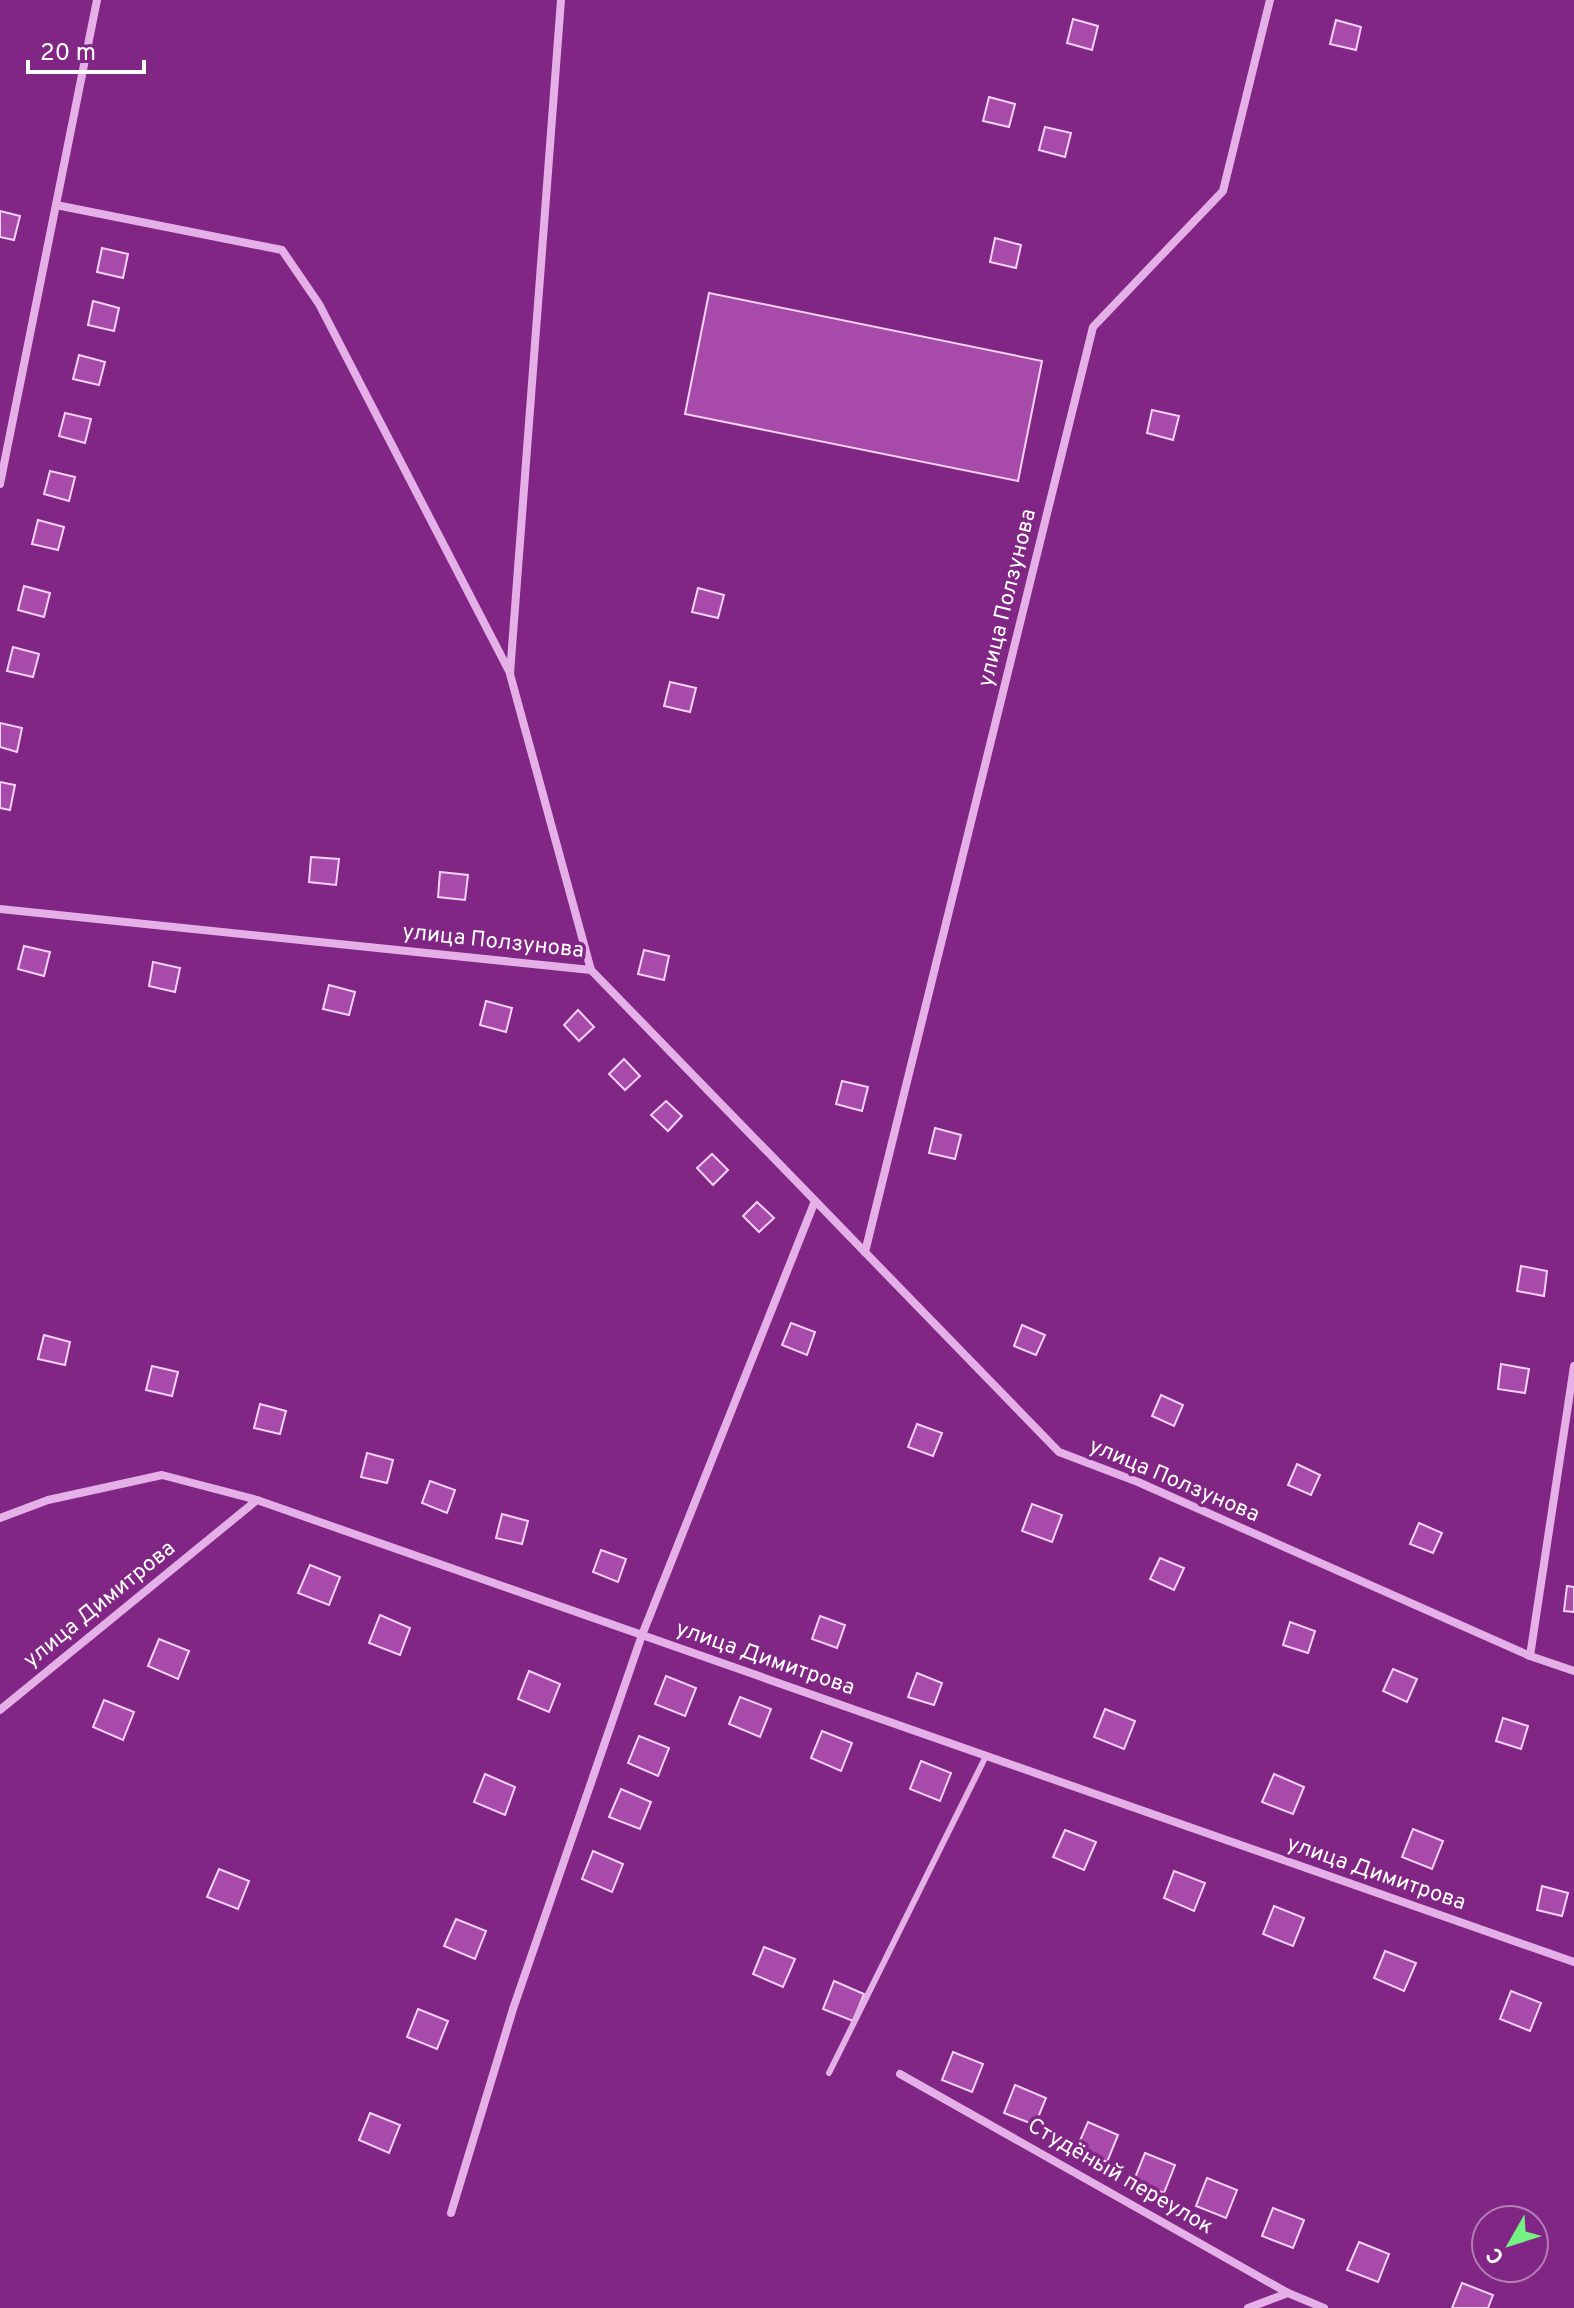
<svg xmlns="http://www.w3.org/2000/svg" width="1574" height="2308" viewBox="0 0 1574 2308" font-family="Overpass,sans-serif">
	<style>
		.building { fill: #a74aaa; stroke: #f4d3f6; stroke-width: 2 }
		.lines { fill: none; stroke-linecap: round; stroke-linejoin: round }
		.service { stroke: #e5b0e8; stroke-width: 6 }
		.minor { stroke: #e5b0e8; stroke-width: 8 }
		.labels { text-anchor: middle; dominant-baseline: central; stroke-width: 7; stroke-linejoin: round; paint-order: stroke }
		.street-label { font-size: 22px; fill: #fff; stroke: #812684 }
	</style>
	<rect width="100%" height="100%" fill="#812684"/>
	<g class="building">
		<path d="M1073,19L1098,26L1092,50L1067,43Z"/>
		<path d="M1336,20L1361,27L1356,50L1330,44Z"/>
		<path d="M989,97L1015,104L1009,127L983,121Z"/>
		<path d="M1045,127L1071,133L1065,157L1039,150Z"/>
		<path d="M0,211L20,216L14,240L0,237Z"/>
		<path d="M995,238L1021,245L1016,268L990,262Z"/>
		<path d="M102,248L128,254L123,278L97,272Z"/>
		<path d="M709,293L1042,361L1018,481L685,414Z"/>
		<path d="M93,301L119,308L114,331L88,325Z"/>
		<path d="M79,355L105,362L99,385L73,379Z"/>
		<path d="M1152,410L1179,416L1173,440L1147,433Z"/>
		<path d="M65,413L91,419L85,443L59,436Z"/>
		<path d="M50,471L75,477L69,501L44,494Z"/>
		<path d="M38,520L64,527L58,550L32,544Z"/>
		<path d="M24,586L50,593L44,617L18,610Z"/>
		<path d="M698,588L724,595L718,618L692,612Z"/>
		<path d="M13,647L39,654L33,677L7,671Z"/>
		<path d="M670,682L696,688L690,712L664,706Z"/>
		<path d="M0,723L22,728L17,752L0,747Z"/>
		<path d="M0,782L15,785L10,810L0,808Z"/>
		<path d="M311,857L339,859L336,885L309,882Z"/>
		<path d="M440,872L468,875L465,900L438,897Z"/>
		<path d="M24,946L50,952L44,976L18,969Z"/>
		<path d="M644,950L669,956L664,980L638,974Z"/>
		<path d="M153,962L180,968L175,992L149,986Z"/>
		<path d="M329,985L355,992L349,1015L323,1009Z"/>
		<path d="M486,1001L512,1008L506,1032L480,1025Z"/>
		<path d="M578,1010L594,1027L579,1041L564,1025Z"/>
		<path d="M624,1059L640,1076L625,1090L609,1074Z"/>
		<path d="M842,1081L868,1087L862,1111L836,1104Z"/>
		<path d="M666,1101L682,1116L668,1131L651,1115Z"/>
		<path d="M935,1128L961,1135L955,1159L929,1153Z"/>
		<path d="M712,1154L728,1170L713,1185L697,1168Z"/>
		<path d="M757,1202L774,1218L759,1232L743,1216Z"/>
		<path d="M1521,1266L1547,1271L1544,1296L1517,1291Z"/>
		<path d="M791,1323L815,1332L807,1355L782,1345Z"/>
		<path d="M1022,1325L1045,1335L1036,1355L1014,1346Z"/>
		<path d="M44,1335L70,1342L65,1365L38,1359Z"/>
		<path d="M1501,1364L1529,1369L1525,1393L1498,1389Z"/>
		<path d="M152,1366L178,1372L172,1396L146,1390Z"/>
		<path d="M1161,1395L1183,1405L1174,1426L1152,1416Z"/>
		<path d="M260,1404L286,1411L280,1434L254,1428Z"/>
		<path d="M917,1424L942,1433L933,1456L908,1447Z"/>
		<path d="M367,1453L393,1460L387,1483L361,1477Z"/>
		<path d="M1297,1464L1320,1475L1311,1495L1288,1485Z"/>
		<path d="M430,1481L455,1490L447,1513L422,1503Z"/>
		<path d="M1032,1504L1062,1515L1052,1542L1022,1531Z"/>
		<path d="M502,1514L528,1521L522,1544L496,1538Z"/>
		<path d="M1419,1523L1442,1533L1433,1553L1410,1544Z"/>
		<path d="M601,1550L626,1559L618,1582L593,1572Z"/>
		<path d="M1160,1558L1184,1568L1174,1590L1150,1579Z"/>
		<path d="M310,1565L340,1577L329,1605L298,1593Z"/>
		<path d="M1567,1586L1574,1587V1612L1564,1611Z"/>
		<path d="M380,1615L410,1628L400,1655L369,1643Z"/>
		<path d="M820,1616L845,1625L837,1648L812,1639Z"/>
		<path d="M1290,1622L1315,1631L1308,1653L1283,1645Z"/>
		<path d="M159,1639L189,1651L178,1679L148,1666Z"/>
		<path d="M1393,1669L1417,1679L1407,1702L1383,1691Z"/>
		<path d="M529,1671L560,1684L549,1712L518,1699Z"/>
		<path d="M917,1673L942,1683L934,1705L908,1697Z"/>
		<path d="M666,1676L696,1688L685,1716L655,1704Z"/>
		<path d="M740,1697L771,1709L760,1737L729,1724Z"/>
		<path d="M104,1700L134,1712L123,1740L93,1727Z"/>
		<path d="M1105,1709L1135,1721L1124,1749L1094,1737Z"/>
		<path d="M1503,1718L1528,1726L1521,1749L1496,1741Z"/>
		<path d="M822,1731L852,1743L841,1771L811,1758Z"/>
		<path d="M639,1736L669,1748L658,1776L628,1763Z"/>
		<path d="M921,1761L951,1773L940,1801L910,1789Z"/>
		<path d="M485,1774L515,1787L505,1815L474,1802Z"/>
		<path d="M1274,1774L1304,1787L1293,1814L1262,1802Z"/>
		<path d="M621,1789L651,1802L640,1829L609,1817Z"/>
		<path d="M1413,1829L1443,1841L1432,1869L1402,1857Z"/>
		<path d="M1065,1830L1096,1842L1084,1870L1053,1857Z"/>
		<path d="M593,1851L623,1864L612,1892L582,1879Z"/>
		<path d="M219,1869L249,1881L238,1909L207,1897Z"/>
		<path d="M1174,1871L1205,1883L1194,1911L1164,1898Z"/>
		<path d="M1542,1886L1568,1893L1562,1916L1537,1910Z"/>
		<path d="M1274,1906L1304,1918L1293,1946L1263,1934Z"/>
		<path d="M456,1919L486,1931L475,1959L444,1946Z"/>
		<path d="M764,1947L795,1959L783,1987L753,1974Z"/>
		<path d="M1385,1951L1416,1963L1404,1991L1374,1978Z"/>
		<path d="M834,1981L864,1994L853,2021L823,2009Z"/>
		<path d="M1511,1991L1541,2003L1530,2031L1500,2019Z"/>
		<path d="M418,2009L448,2021L437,2049L407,2037Z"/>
		<path d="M953,2052L983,2064L972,2092L942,2080Z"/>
		<path d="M1015,2085L1046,2098L1035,2125L1004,2113Z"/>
		<path d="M370,2113L400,2125L389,2153L359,2140Z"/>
		<path d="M1088,2122L1118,2135L1107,2162L1076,2150Z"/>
		<path d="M1145,2153L1175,2165L1164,2193L1134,2180Z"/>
		<path d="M1207,2178L1237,2190L1226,2218L1196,2206Z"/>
		<path d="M1273,2208L1304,2220L1293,2248L1262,2236Z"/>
		<path d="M1359,2242L1389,2254L1378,2282L1347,2270Z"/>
		<path d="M1462,2283L1493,2295L1488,2308H1452Z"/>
	</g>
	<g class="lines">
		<path class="service" d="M829,2073L986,1756"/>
		<g class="minor">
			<path d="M561,0L510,674L591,970"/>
			<path d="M56,205L282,250L319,304L510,673"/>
			<path d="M0,484L97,0"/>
			<path d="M0,909L591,970L1059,1452L1138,1482L1530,1656L1574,1671"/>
			<path d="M865,1252L1093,327L1223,191L1270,0"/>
			<path d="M0,1518L48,1500L162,1475L257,1500"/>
			<path d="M1530,1656L1574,1366"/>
			<path d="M0,1710L257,1500L1574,1962"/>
			<path d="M900,2074L1288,2293L1324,2308"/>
			<path d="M451,2213L513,2009L642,1635L815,1201"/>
			<path d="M1248,2308L1288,2293"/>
		</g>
	</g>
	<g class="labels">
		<g class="street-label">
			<text transform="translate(1008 598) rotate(-76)">улица Ползунова</text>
			<text transform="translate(493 942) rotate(6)">улица Ползунова</text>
			<text transform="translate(1174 1481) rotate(23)">улица Ползунова</text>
			<text transform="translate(100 1605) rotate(-39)">улица Димитрова</text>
			<text transform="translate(765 1659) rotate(19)">улица Димитрова</text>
			<text transform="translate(1376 1874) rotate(19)">улица Димитрова</text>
			<text transform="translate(1120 2177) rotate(30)">Студёный переулок</text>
		</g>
	</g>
	<g transform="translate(1510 2244) rotate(231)"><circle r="38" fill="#812684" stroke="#b37db5" stroke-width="2"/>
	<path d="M0-6L14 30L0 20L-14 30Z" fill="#75f183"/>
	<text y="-12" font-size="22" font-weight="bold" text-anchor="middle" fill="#ffffff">С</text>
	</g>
	<path d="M28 60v12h116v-12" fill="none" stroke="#ffffff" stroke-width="4"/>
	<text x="40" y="60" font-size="24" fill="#ffffff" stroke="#812684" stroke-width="6" paint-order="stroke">20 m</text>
</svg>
